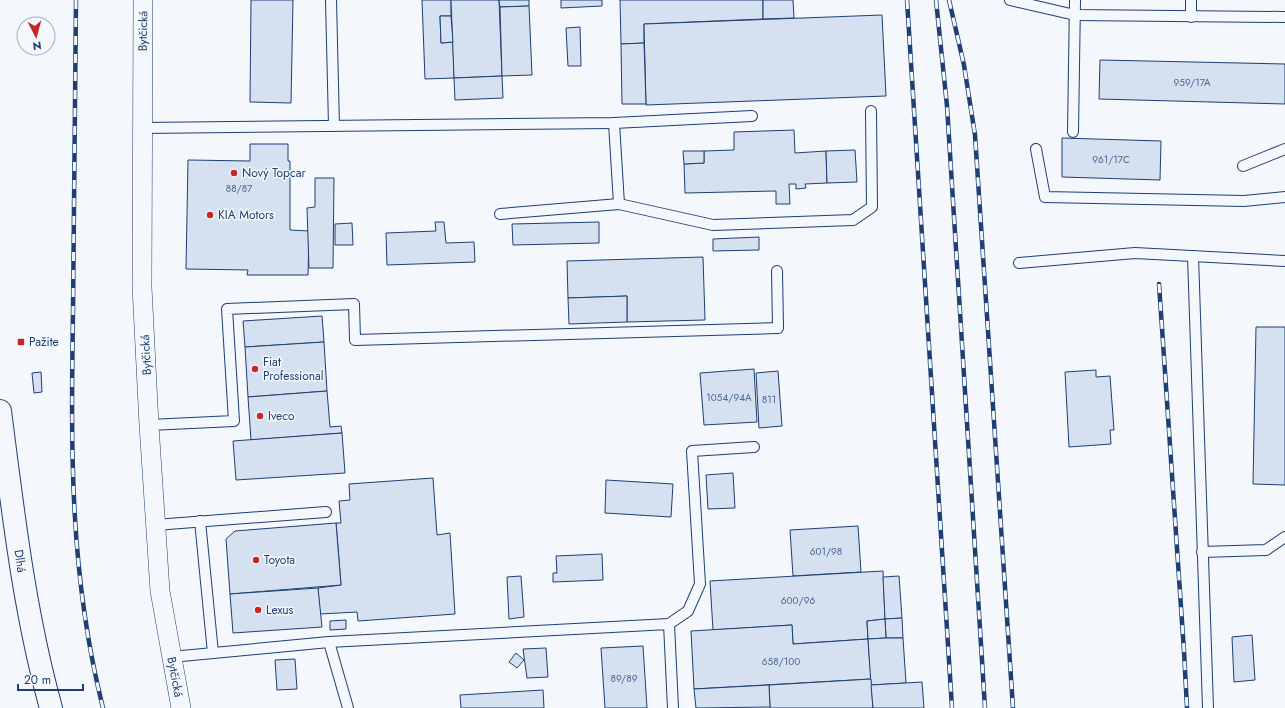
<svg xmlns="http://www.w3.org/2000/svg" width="1285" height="708" viewBox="0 0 1285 708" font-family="Jost,sans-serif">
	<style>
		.building { fill: #d5e0f0; stroke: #1d3f73 }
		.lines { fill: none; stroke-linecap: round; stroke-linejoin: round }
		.service-casing { stroke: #1d3f73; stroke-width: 12 }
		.minor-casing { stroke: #1d3f73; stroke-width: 20 }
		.primary-casing { stroke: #1d3f73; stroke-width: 24 }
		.service { stroke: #f4f7fb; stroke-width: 10 }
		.minor { stroke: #f4f7fb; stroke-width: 19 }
		.primary { stroke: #f4f7fb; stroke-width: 22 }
		.rail-casing { stroke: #1d3f73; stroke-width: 4.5 }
		.rail { stroke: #f4f7fb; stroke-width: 3; stroke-dasharray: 9; stroke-linecap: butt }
		.poi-dot { fill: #c62828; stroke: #f4f7fb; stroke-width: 1.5 }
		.labels { text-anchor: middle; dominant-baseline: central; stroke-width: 3; stroke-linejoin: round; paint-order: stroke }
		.number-label { font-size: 10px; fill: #4b6792 }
		.street-label { font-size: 12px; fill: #1d3f73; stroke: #f4f7fb }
		.poi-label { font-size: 12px; fill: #1d3f73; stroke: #f4f7fb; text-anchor: start }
	</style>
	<rect width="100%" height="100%" fill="#f4f7fb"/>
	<g class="building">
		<path d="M251,0H293L291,103L250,102Z"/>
		<path d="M422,0H451V16H440L441,43L453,42L454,78L425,79Z"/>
		<path d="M451,0H499L502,76L454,78Z"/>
		<path d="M499,0H529V6L500,7Z"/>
		<path d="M561,0H602V6L561,8Z"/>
		<path d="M620,0H763V19L644,24V43L621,44Z"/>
		<path d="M763,0H793L794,18L763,19Z"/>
		<path d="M529,6L532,75L502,76L500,7Z"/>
		<path d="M882,15L886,96L646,105L644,24Z"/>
		<path d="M440,16H451L453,42L441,43Z"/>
		<path d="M580,27L581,66H568L566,28Z"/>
		<path d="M644,43L646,104H622L621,44Z"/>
		<path d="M1100,60L1285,64V104L1099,99Z"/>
		<path d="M502,76L503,98L455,100L454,78Z"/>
		<path d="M794,130L795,153L826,151L827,183L805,184L806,188L796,189V184H789L790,204H776V191L685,193L684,164L704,163V151L734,150V132Z"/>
		<path d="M1062,138L1161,141L1160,180L1062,177Z"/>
		<path d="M250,144H288V161H290V230L309,231L308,275H247L248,270L186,269L188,160L250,161Z"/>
		<path d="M855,150L857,182L827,183L826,151Z"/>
		<path d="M683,151H704V163L684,164Z"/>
		<path d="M315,178H334L333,268H309L307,208L315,207Z"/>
		<path d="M435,222H444L446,243L474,242L475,262L387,265L386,233L436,231Z"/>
		<path d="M599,222V243L513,245L512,224Z"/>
		<path d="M352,223L353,245H335V224Z"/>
		<path d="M759,237V250L713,251V239Z"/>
		<path d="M703,257L705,320L627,322V296L568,298L567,261Z"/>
		<path d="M627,296V322L569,324L568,298Z"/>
		<path d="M322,316L324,342L245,347L243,321Z"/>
		<path d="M1256,327H1285V485L1253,484Z"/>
		<path d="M324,342L327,391L248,397L245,347Z"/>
		<path d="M754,369L757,422L704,425L700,373Z"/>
		<path d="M1096,370V377L1110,376L1114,430H1110L1111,444L1069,447L1065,372Z"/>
		<path d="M778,371L782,426L759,428L756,373Z"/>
		<path d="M41,372L42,392L34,393L32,373Z"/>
		<path d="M327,391L330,427L341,426L342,433L251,440L248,397Z"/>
		<path d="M342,433L345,473L236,480L233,441Z"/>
		<path d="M733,473L735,508L708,509L706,475Z"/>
		<path d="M433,478L437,535L450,533L455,614L358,621L357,612L320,614L318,588L341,585L336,523H341L339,501L350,500L349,484Z"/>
		<path d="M606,480L673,484L671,517L605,513Z"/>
		<path d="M336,523L341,585L230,594L226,539L235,531Z"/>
		<path d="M858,526L861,572L793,576L790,530Z"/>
		<path d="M602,554L603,580L553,582V573H557L556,556Z"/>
		<path d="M883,571L885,619L867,621L868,639L793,644L792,625L713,630L710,581Z"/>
		<path d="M521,576L524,617L509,619L507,577Z"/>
		<path d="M899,576L902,618L885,619L883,577Z"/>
		<path d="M318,588L322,627L233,633L230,594Z"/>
		<path d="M902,618L903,638H886L885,619Z"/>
		<path d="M885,619L886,638L868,639L867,621Z"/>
		<path d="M346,620V629L330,630V621Z"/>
		<path d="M792,625L793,644L868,639L871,679L694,689L691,631Z"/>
		<path d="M1252,635L1255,680L1234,682L1232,637Z"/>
		<path d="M886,638H903L906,683L871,685L868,639Z"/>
		<path d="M643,646L647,708H605L601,648Z"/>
		<path d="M546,648L548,677L527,678L523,649Z"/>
		<path d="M516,653L524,660L517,668L509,662Z"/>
		<path d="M295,659L297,689L277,690L275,660Z"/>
		<path d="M871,679L873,708H770L769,685Z"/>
		<path d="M922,682L924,708H873L871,685Z"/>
		<path d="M769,685L770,707L696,708L694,689Z"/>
		<path d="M543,690L544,708H461L460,695Z"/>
	</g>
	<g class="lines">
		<defs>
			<g id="service">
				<path d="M331,0L334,126"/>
				<path d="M1010,0L1075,15L1285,17"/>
				<path d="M1191,17V0"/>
				<path d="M614,123L619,204"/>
				<path d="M142,128L614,123L752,116"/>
				<path d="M1073,132L1075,0"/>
				<path d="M1036,149L1045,197L1244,201L1285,197"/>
				<path d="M1243,166L1285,149"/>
				<path d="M500,214L619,204L713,225L853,220L872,207L871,111"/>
				<path d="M1193,256L1208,708"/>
				<path d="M1019,263L1135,253L1285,261"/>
				<path d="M149,425L234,421L227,309L354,304L355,340L778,328L777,271"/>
				<path d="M200,521L213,653"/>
				<path d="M155,525L326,512"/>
				<path d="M1202,552L1266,550L1285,537"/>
				<path d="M669,624L688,611L700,584L692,451L754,447"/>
				<path d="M329,642L348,708"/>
				<path d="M171,657L329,642L669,624L673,708"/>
			</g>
			<path id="minor" d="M143,0L142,287L149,425L160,591L181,708"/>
			<path id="primary" d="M0,411C13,511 24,611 51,708"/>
		</defs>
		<use href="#service" class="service-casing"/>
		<use href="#minor" class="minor-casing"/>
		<use href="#primary" class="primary-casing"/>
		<use href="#service" class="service"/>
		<use href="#minor" class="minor"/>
		<use href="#primary" class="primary"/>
		<defs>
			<g id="rail">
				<path d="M76,0C75,104 74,207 73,311C71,448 69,573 103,708"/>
				<path d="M907,0L952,708"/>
				<path d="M936,0L947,106L985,708"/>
				<path d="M949,0L964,65L975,135L1013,708"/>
				<path d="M1159,284L1184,651L1187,708"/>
			</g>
		</defs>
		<use href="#rail" class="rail-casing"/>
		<use href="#rail" class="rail"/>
	</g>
	<g class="poi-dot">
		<circle cx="234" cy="173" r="4"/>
		<circle cx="210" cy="215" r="4"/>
		<rect x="17" y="338" width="8" height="8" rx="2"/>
		<circle cx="255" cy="369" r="4"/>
		<circle cx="260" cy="416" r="4"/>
		<circle cx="256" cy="560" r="4"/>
		<circle cx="258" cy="610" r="4"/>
	</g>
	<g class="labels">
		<g class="number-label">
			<text x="1192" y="82">959/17A</text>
			<text x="1111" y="159">961/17C</text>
			<text x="239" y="188">88/87</text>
			<text x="729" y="397">1054/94A</text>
			<text x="769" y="399">811</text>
			<text x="826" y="551">601/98</text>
			<text x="798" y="600">600/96</text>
			<text x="781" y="661">658/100</text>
			<text x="624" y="678">89/89</text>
		</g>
		<g class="street-label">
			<text transform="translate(143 31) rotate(-89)">Bytčická</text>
			<text transform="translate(146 355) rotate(-93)">Bytčická</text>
			<text transform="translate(20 561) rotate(82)">Dlhá</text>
			<text transform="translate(175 677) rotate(79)">Bytčická</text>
		</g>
		<g class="poi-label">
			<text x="242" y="173">Nový Topcar</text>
			<text x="218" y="215">KIA Motors</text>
			<text x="29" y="342">Pažite</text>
			<text x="263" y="362">Fiat<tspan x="263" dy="14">Professional</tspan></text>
			<text x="268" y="416">Iveco</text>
			<text x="264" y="560">Toyota</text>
			<text x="266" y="610">Lexus</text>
		</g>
	</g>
	<g transform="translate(36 36) rotate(174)"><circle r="19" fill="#f4f7fb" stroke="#9eadc5"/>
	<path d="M0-3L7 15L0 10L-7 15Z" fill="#c62828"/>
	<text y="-6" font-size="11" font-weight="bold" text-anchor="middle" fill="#1d3f73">N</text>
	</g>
	<path d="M18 684v6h65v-6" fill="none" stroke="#1d3f73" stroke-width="2"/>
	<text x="24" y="684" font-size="12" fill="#1d3f73" stroke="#f4f7fb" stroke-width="3" paint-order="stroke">20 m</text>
</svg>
